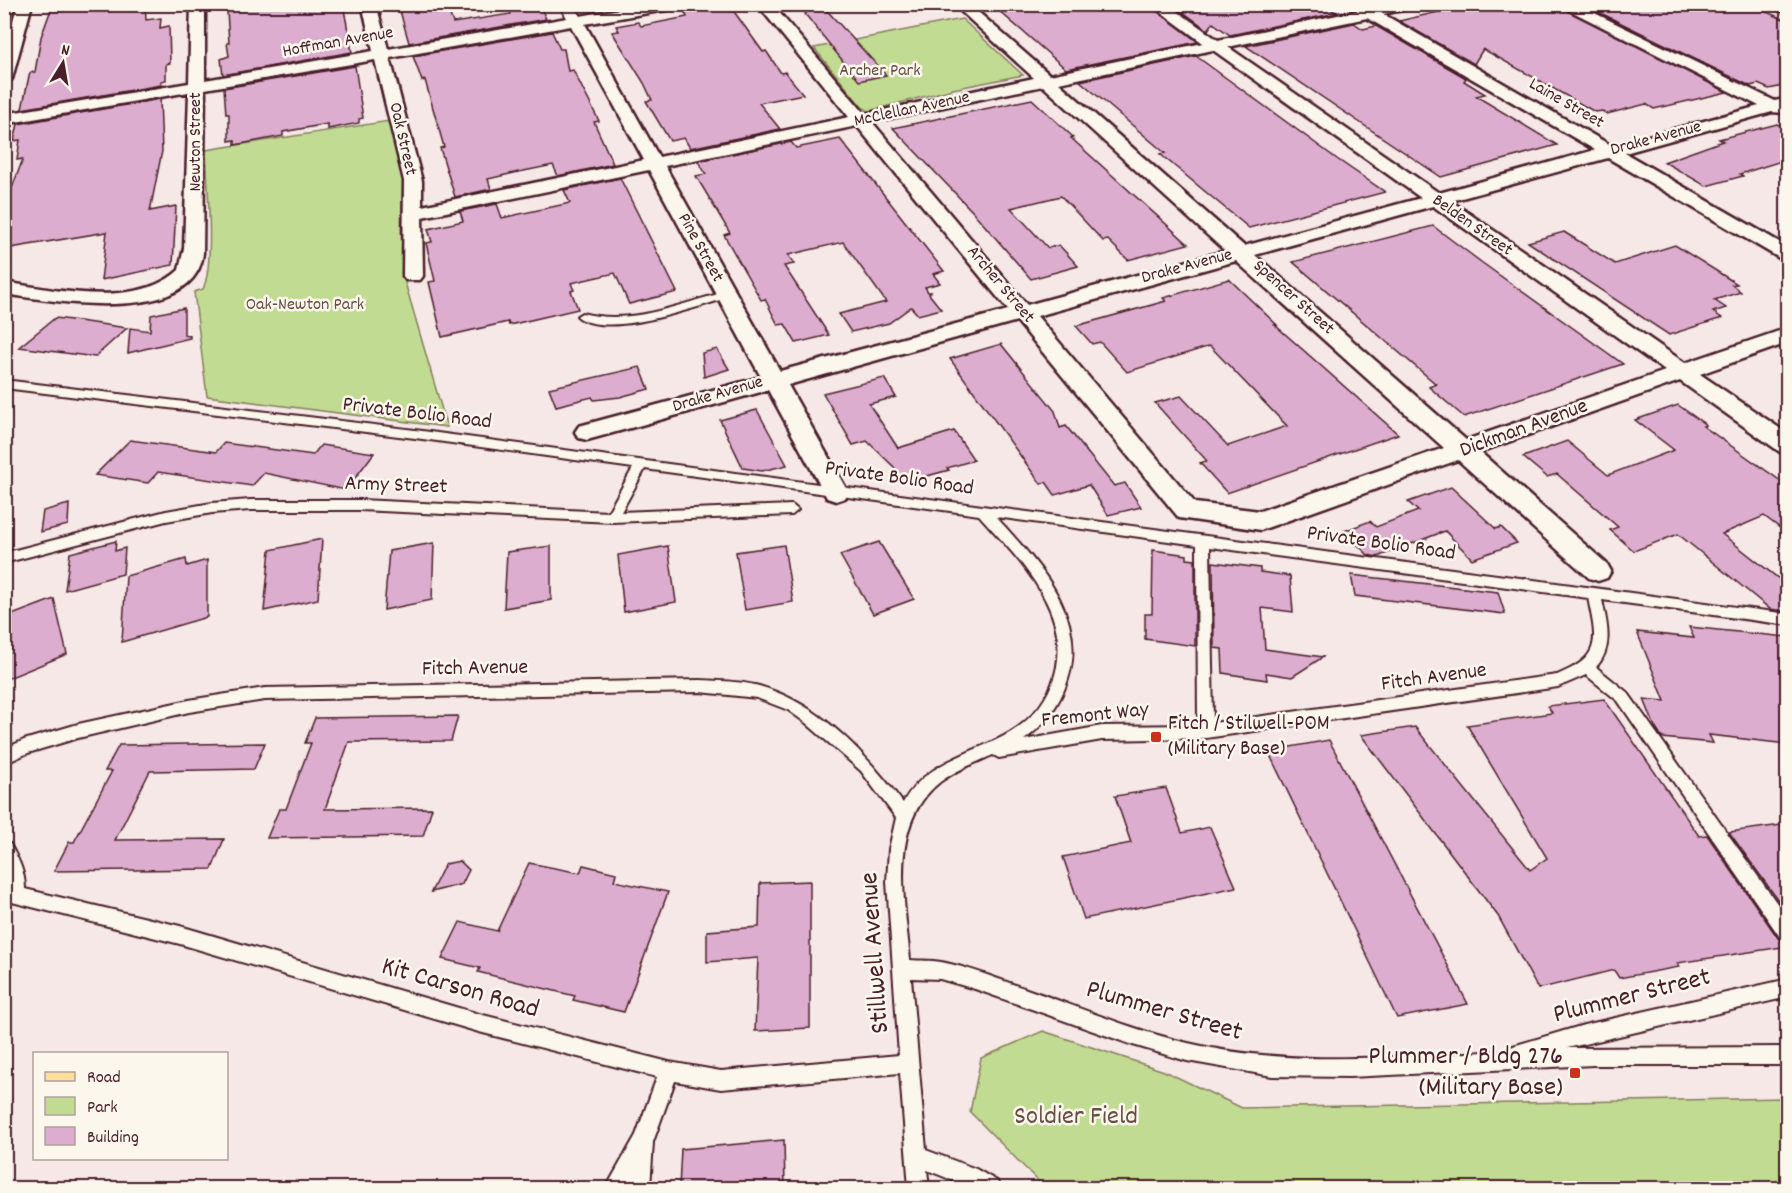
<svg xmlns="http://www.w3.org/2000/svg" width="1792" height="1193" viewBox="0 0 1792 1193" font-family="Dekko,sans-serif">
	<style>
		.green { fill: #c2db92; stroke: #867d5e; stroke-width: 1.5 }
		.building { fill: #dcadce; stroke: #4a1f2b; stroke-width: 1.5 }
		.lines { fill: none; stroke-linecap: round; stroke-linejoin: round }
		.lane-casing { stroke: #4a1f2b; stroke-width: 4 }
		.street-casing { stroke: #4a1f2b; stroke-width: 5 }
		.primary-casing { stroke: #4a1f2b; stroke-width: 5 }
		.lane { fill: #fbf7ec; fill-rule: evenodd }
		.street { fill: #fbf7ec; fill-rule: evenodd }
		.primary { fill: #fbdf96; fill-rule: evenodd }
		.poi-dot { fill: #c8321e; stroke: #fbf7ec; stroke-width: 2 }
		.labels { text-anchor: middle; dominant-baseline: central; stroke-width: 5; stroke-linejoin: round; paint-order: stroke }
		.far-street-label { font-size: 18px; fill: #4a1f2b; stroke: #fbf7ec }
		.far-park-label { font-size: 18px; fill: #684e45; stroke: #fbf7ec }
		.street-label { font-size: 22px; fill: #4a1f2b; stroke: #fbf7ec }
		.poi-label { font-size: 22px; fill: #4a1f2b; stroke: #fbf7ec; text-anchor: start }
		.near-street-label { font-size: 27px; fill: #4a1f2b; stroke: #fbf7ec }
		.near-poi-label { font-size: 27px; fill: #4a1f2b; stroke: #fbf7ec; text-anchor: end }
		.near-park-label { font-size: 27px; fill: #684e45; stroke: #fbf7ec }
	</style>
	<rect width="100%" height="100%" fill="#f5e8e6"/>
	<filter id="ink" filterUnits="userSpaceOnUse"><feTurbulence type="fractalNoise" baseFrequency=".0167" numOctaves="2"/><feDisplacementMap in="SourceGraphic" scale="12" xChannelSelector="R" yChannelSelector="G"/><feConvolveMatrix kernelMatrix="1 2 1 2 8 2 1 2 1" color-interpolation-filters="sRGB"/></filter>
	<g filter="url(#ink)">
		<g class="green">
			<path d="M962,19L1023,75L953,89L869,111L862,107L814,48Z"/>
			<path d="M389,121L403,181L401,228L404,279L447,427L207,396L194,292L203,289C215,264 207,182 206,150Z"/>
			<path d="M1043,1031L1164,1071L1242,1108L1787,1098V1188H1045L970,1112L981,1058Z"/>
		</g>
		<g class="building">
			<path d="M53,4H145L146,20L161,18L160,28L169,26L170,63L166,64V80L161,81V85L22,109L29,76L31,72H35L41,37Z"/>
			<path d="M232,4H343L352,52L223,75L221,59L229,56L227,43H229L227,11H232Z"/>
			<path d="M398,4H446L453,23L511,14L508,4H539L546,19L409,43Z"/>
			<path d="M815,4H821L886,75L859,81L805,14Z"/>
			<path d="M991,4H1148L1198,42L1066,69Z"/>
			<path d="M1172,4H1323L1337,13L1230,35L1213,23L1208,30Z"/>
			<path d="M1473,4H1555L1727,92L1654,109L1646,104L1607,114L1602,111L1595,112L1483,49L1474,64L1399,21Z"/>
			<path d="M1582,4H1748L1788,21V85L1769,89L1758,84L1750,86Z"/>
			<path d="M730,6L763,52L766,51L781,73L785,72L803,94L759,103L780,129L690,148L684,138L670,141L646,101L652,100L644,83L612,32L619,31L616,26L638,22L641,26L687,17L685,13Z"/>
			<path d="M1354,23L1363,29L1376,26L1466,78L1464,81L1485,94L1476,96L1557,145L1441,177L1246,46Z"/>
			<path d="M552,32L560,49H564L568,71L573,70L599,121L594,122L613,164L558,176L553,165L514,173L488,179L491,189L455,197L440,148L444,147L425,80L422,81L413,56Z"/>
			<path d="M1196,56L1337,159L1385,192L1249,228L1160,154L1165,153L1080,81Z"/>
			<path d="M355,66L363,118L359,119V123L328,129V124L283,132V136L235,145V140L229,141V114H226L224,88Z"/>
			<path d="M160,99L162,151L150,211L176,206L173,265L101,280L107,232L4,249V209L23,159L17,160L20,140L14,141L18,124Z"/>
			<path d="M1032,99L1073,137L1071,138L1188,244L1128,260L1108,240L1103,241L1061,196L1011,208L1048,248L1059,245L1078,266L1031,279L973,212L893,128Z"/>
			<path d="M1777,124L1788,129V159L1740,174L1743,176L1706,186L1664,162L1723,141L1719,139Z"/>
			<path d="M840,139L944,271L933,274L940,283L925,287L928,292H931L929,294L941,309L918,315L911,307L889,323L851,332L839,314L886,302L843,242L788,255L794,264L784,266L829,335L796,343L785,324L778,325L765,299L761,300L724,235L730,233L696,176L706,174L698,161L791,142L796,148Z"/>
			<path d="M620,178L677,292L629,304L615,273L571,283L574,290L571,291L578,309L509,325L508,322L442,337L429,282L435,281L426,243L432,242L428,229L463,221L460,211L497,204L502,218L570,203L564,190Z"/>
			<path d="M1433,226L1481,262L1623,364L1464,417L1429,387L1436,384L1293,262Z"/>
			<path d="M1564,232L1615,264L1675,245L1737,284L1732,285L1741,292L1714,300L1726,308L1713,312L1722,318L1669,335L1528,242Z"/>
			<path d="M1229,279L1277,325H1275L1398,434L1227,493L1200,463L1207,461L1155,403L1181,396L1228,446L1287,426L1210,346L1127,372L1100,342L1092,344L1076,326L1166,301L1163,298Z"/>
			<path d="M184,308V335L190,336V338L128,353L130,328L150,331L151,315Z"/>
			<path d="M55,318L79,321L127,328L95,357L19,347Z"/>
			<path d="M1001,344L1055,411L1060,428L1066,426L1114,486L1125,483L1141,507L1108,515L1089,485L1055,495L1046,482L1041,484L950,359Z"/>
			<path d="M717,349L729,369L704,377L702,353Z"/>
			<path d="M640,367L649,389L620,397L594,400L592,397L556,406L549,388Z"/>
			<path d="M884,378L896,397L869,404L898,448L954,431L974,460L947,468L949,470L916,479L911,483L904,477L898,476L894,467L867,441L853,445L823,393Z"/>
			<path d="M1678,405L1706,425L1703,426L1788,486V534L1764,516L1722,534L1788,586V612L1770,609L1678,534L1634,551L1610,530L1618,527L1557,474L1547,477L1523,457L1567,441L1608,475L1674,450L1635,420Z"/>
			<path d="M757,410L787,465L762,471L743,468L720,420Z"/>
			<path d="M130,440L216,452L224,443L313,455L321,445L374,453L346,490L264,473L252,486L158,472L148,483L95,475Z"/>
			<path d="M1451,487L1496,529L1501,527L1517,543L1472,559L1445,531L1377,557L1368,555L1344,531L1370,521L1376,527L1418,511L1408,502Z"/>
			<path d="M69,504L68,525L40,532L43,511Z"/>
			<path d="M322,539L318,599L264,611L270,550Z"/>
			<path d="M116,541L115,551L125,548L123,574L65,590L70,553Z"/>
			<path d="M879,542L914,599L873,614L840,555Z"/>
			<path d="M434,543L432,600L384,610L389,551Z"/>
			<path d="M784,545L793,602L745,610L736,552Z"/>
			<path d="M551,546V600L504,608L507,552Z"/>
			<path d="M668,546L676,602L624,612L618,555Z"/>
			<path d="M1153,550L1187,555V559L1195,560V646L1145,639V614H1152Z"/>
			<path d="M186,559L187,566L207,560V617L122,642L126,576Z"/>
			<path d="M1213,562L1260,568V572L1290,576L1293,612L1262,608L1265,649L1323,657L1292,677L1266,673L1267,680L1223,673L1222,649L1214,648Z"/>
			<path d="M1351,575L1498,592L1505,614L1355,596Z"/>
			<path d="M54,599L67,654L4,680V618Z"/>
			<path d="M1689,627L1788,637V744L1709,735L1713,743L1662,738L1655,727L1644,699L1665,701L1637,632L1694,638Z"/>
			<path d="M1604,699L1699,836L1707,835L1780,941L1788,946L1677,963L1679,967L1619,978L1614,970L1538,989L1498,916L1361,735L1415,727L1530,870L1547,858L1467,725L1552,713L1548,706Z"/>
			<path d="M458,716L451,741L349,742L325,809L432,808L423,836L267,838L279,809H286L311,743H305L315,718Z"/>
			<path d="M1329,740L1468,1004L1397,1018L1268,751Z"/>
			<path d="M265,743L254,769L150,771L115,840L224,839L212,869L54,871L69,842H74L112,771H105L119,745Z"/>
			<path d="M1166,788L1182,833L1210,827L1236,887L1084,919L1063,857L1131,843L1115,796Z"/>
			<path d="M1788,824V914L1729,832Z"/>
			<path d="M460,861L469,870L462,884L431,892L445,864Z"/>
			<path d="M529,863L580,873L583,865L616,873L614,881L668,892L624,1012L573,1000L575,996L478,972L480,968L442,959L460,922L497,931Z"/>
			<path d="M810,881V1028L755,1031L758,958L707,962V931L759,927L760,883Z"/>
			<path d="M784,1140L785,1188H679L681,1149Z"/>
		</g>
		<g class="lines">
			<defs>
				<g id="lane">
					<path d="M726,292L730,293V297C696,307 605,340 577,316L582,313C631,326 678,304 726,292Z"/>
					<path d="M4,380L415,430L1788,614V625L1602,600C1607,623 1614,648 1596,667L1628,693L1788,919V942L1782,940L1618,701L1586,675L1558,687L1206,738L1102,740L999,758L993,755C975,763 956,770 940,782C887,824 905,902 910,960C920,961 931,960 941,962C969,967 997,979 1024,988C1078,1007 1132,1030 1188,1043C1292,1068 1399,1056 1505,1051L1513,1046L1584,1025L1788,979V997L1567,1048L1788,1047V1065H1593L1349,1077L1272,1076L1187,1061L1133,1045L975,989L940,979L911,978L926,1150L976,1169L997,1181L1000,1188H972L927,1170L929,1188H909L900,1073L721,1089L675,1081L653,1142L650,1188H630L631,1182L627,1188H606L636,1135L657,1077L479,1032L180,944L4,900V884L9,885V875L4,867V842L10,844C18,859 25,871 25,889L180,926L479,1014L669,1062L721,1071L899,1055L887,882L889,849L896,818L861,771L806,723L788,710L757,698L700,692L265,700L189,712L78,738L28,753L4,764V749L24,740L78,724L189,700L265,688L700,680C720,681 740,681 759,686C821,704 866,754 903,803C923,764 968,755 1004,736C1025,725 1043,707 1052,684C1078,616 1021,562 979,515L645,469L621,512L792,505L798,510L792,515L612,522L360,510H250L212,513L166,521L4,563V553L166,511L212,503L250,500H360L608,512L633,468L415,438L4,388ZM996,517L1197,545L1198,725L1102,726L1024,740C1042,727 1055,711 1064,690C1094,621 1040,565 996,517ZM1210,547L1588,598C1597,641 1602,657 1557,675L1213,723Z"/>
				</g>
				<g id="street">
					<path d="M18,4H32L12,79L4,84V50Z"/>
					<path d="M191,4H205V80L373,51L362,4H376L388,49L567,18L561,7L563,4H573L580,16L649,4H684L677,8L585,24L659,157L849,117L757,4H772L865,114L1034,78L953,4H969L1050,75L1203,43L1150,4H1167L1218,40L1357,11L1358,6L1363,5L1372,8L1388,4H1418L1416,7L1383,14L1612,146L1759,106L1557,4H1576L1775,101L1788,98V108L1784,113L1772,112L1625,153L1788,247V261L1781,259L1608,158L1451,201L1685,363L1788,328V343L1700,374L1788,434V454L1780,452L1680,381L1480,452L1607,564L1611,571L1607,578L1598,581L1589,578L1458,460L1261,530L1179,518L1017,321L788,385L848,492L845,498L836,501L827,498L768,390L587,440L579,438L575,432L579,426L761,377L649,170L422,217L423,276L420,280H406L403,276L404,181L375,60L205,89L203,253C195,327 52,301 4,294V282C56,290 137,309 179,270L184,248L189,92L4,124V114L189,83ZM1367,18L1595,150L1439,193L1228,47ZM571,26L644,160L422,206V181L390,58ZM1213,50L1421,198L1244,246L1059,83ZM1043,86L1225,251L1027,305L872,122ZM857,126L1008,310L780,371L665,166ZM1433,206L1665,371L1466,440L1255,255ZM1236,261L1444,448L1260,511L1195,503L1037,316Z"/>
				</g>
				<path id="primary" d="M1771,4H1788V13L1773,8Z"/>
			</defs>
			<use href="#lane" class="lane-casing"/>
			<use href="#street" class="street-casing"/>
			<use href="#primary" class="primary-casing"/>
			<use href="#lane" class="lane"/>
			<use href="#street" class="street"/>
			<use href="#primary" class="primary"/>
		</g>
	</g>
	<g class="poi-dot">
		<rect x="1150" y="731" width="12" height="12" rx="3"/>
		<rect x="1569" y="1067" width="12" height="12" rx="3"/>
	</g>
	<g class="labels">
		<g class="far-street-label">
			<text transform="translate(338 43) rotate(-10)">Hoffman Avenue</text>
			<text transform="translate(1566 104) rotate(30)">Laine Street</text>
			<text transform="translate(912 110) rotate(-12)">McClellan Avenue</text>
			<text transform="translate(402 139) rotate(77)">Oak Street</text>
			<text transform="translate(1656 139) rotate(-15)">Drake Avenue</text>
			<text transform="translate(196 142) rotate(-90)">Newton Street</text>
			<text transform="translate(1472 226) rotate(35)">Belden Street</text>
			<text transform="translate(700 248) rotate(61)">Pine Street</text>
			<text transform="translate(1187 267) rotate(-15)">Drake Avenue</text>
			<text transform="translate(1000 285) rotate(50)">Archer Street</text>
			<text transform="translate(1293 298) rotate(42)">Spencer Street</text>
			<text transform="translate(718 395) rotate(-16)">Drake Avenue</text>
		</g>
		<g class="far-park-label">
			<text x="880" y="71">Archer Park</text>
			<text x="305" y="305">Oak-Newton Park</text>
		</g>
		<g class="street-label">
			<text transform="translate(417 414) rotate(7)">Private Bolio Road</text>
			<text transform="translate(1524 429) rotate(-20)">Dickman Avenue</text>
			<text transform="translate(899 479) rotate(8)">Private Bolio Road</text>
			<text transform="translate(396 486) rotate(2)">Army Street</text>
			<text transform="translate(1381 544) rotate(8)">Private Bolio Road</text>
			<text transform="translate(475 669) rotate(-1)">Fitch Avenue</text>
			<text transform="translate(1434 678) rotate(-8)">Fitch Avenue</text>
			<text transform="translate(1095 716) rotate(-6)">Fremont Way</text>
		</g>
		<g class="poi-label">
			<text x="1168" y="724">Fitch / Stilwell-POM<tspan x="1168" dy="25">(Military Base)</tspan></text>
		</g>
		<g class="near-street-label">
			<text transform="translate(876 953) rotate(-94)">Stillwell Avenue</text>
			<text transform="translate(460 989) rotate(16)">Kit Carson Road</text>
			<text transform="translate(1632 997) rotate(-14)">Plummer Street</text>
			<text transform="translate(1164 1012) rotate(16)">Plummer Street</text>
		</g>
		<g class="near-poi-label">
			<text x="1563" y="1057">Plummer / Bldg 276<tspan x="1563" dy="31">(Military Base)</tspan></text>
		</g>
		<g class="near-park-label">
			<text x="1076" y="1117">Soldier Field</text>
		</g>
	</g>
	<rect width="1792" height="1193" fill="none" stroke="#fbf7ec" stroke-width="24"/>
	<rect x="12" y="12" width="1768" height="1169" fill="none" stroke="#4a1f2b" stroke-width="2" filter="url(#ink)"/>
	<rect x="33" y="1052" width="195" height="108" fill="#fbf7ec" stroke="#b4a19f" stroke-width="1.5"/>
	<rect x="45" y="1072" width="30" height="9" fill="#fbdf96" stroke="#b4a19f" stroke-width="1.5"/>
	<text x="87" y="1082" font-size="18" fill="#4a1f2b">Road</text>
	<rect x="45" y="1097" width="30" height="18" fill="#c2db92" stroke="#b4a19f" stroke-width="1.5"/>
	<text x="87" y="1112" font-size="18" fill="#4a1f2b">Park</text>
	<rect x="45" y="1127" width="30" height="18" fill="#dcadce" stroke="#b4a19f" stroke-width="1.5"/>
	<text x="87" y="1142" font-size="18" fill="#4a1f2b">Building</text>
	<g transform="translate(63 63) rotate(11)" stroke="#fbf7ec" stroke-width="4.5" paint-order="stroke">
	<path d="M0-4.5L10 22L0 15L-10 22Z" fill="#4a1f2b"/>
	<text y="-9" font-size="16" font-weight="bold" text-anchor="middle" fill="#4a1f2b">N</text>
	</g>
</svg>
